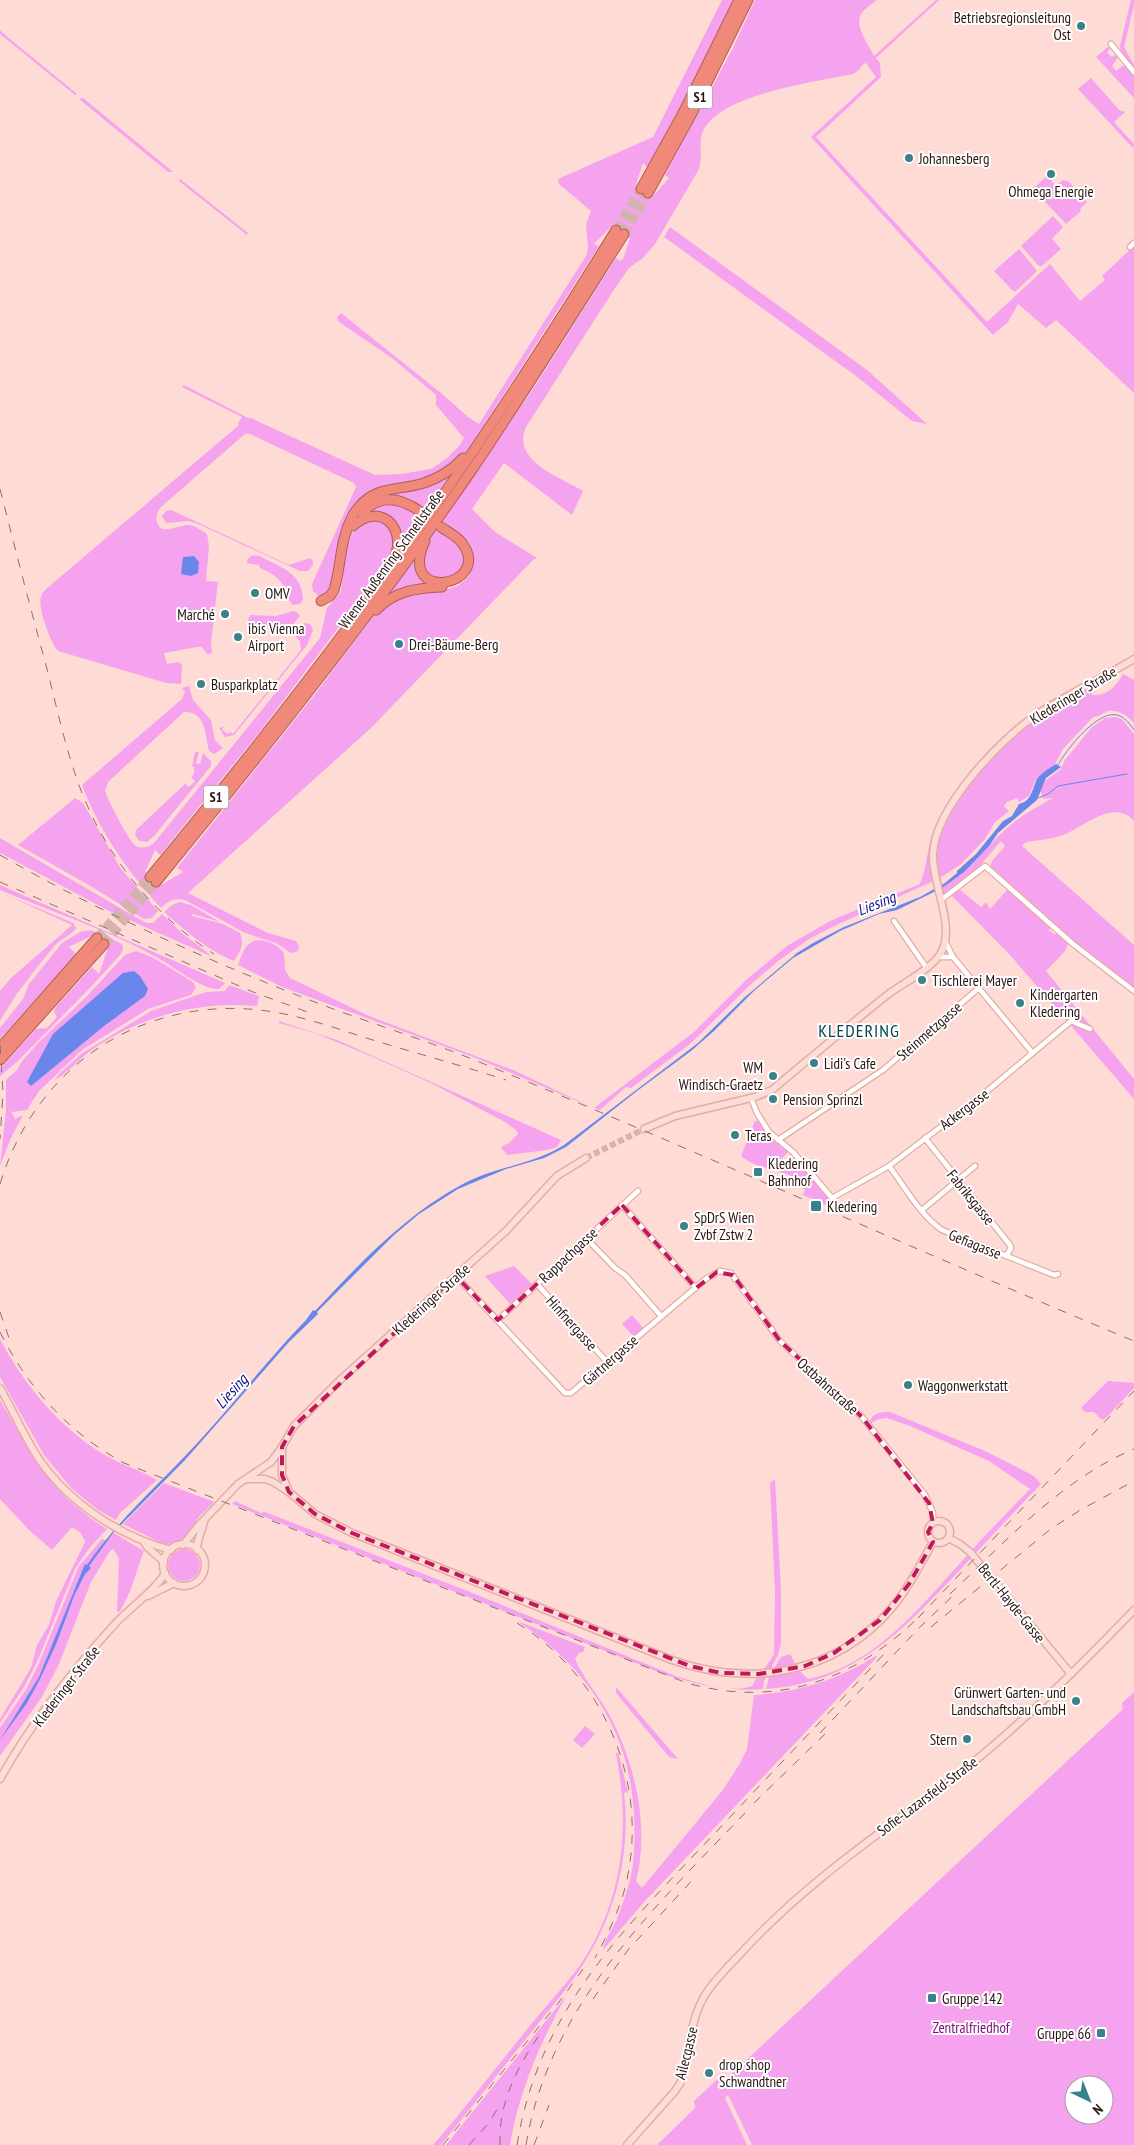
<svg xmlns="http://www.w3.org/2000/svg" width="1134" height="2145" viewBox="0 0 1134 2145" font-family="'PT Sans Narrow',sans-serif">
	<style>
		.green { fill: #f5a2ef; fill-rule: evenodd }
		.water { fill: #6987ea }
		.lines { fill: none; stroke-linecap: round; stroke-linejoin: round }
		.stream { stroke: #6987ea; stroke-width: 1 }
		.secondary-tunnel { stroke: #d4b3ae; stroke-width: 6; stroke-dasharray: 6 3; stroke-linecap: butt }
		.highway-tunnel { stroke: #d4b3ae; stroke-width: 9; stroke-dasharray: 9 4.5; stroke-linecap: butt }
		.street-casing { stroke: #e5aca3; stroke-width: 7 }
		.secondary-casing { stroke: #e5aca3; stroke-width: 9 }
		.highway-casing { stroke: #ab6055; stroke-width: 11 }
		.street { stroke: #fff; stroke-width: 4.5 }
		.secondary { stroke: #fbdcd7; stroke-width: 6 }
		.highway { stroke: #f1897a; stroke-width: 9 }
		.rail { stroke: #8b706c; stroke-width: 1; stroke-dasharray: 9 9; stroke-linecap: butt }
		.marked { fill: none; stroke: #c2185b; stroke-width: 4; stroke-dasharray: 10 6; stroke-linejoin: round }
		.poi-dot { fill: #3a818c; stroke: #fff; stroke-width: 2 }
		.labels { text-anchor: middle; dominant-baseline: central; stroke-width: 4; stroke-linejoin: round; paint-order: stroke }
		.shield { fill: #fff; stroke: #685a58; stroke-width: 1 }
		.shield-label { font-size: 14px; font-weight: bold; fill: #281411 }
		.poi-label { font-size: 15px; fill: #281411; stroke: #fff; text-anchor: start }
		.street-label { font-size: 15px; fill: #281411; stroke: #fff }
		.park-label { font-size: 15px; fill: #80117d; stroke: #fff }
		.water-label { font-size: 16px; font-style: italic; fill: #15158b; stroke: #fff }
		.quarter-label { font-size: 18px; letter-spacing: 1px; fill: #05464e; stroke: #fff }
	</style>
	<rect width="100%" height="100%" fill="#ffdbd5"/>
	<g class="green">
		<path d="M722,0H734L693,83L647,167L643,163L636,185L653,196L669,178L665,175L733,48L755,0H877C872,4 864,9 861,14C854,27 869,45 874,56L936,0H939L876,58L880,63L881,77L816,137L987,322L1050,264L1080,301L1105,280L1102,276L1134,246V393L1056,320L1046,328L1018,304L1008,322L993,335L811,137L876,77L866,63L863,64L859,70L853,74C815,82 720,94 703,131C698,143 703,157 699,169L655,244L643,258L629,268L615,288L526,427C511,461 560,477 583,491L572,515L504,463L472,509L495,532L537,558L533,560L372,727L188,893L268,933L296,941L299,946L298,951L291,953L276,943L245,933L185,900C175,897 168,901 161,908C127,871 100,832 82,785L182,699L185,692L182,688L189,686L193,700L211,720L215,740L223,748L214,754L209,751C205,735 206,711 184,712L108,782L105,791C108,800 130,843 136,846C143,849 149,847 154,843L320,638L327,608L341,591L346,550L351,535L358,524L375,518L392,527L395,553L258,734L160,855L155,850L145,872L161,885L183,872L177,868L316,693L375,614L393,599L425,590L448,589L458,586L469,576L473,560L472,550L468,542L444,522L440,528L465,552L461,573L442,581L427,573L422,560L427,543L537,383L616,258L620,261L623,259L630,238L611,227L594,244L599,246L468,450L458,461L438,475L397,485L349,521L332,591L320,597L313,591L312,584L356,487L354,483L250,434H245L161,507C158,511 155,516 157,522C161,537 179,524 189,525C195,526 202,530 207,534L209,546L206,581L218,582L211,642L212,653L207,654L202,647H197L164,653L167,664L178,662L182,664L181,684L166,683L58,651C51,644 37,606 41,597C41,594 44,592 45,590L239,425L238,423L242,417L182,387L184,385L248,418H251L375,475L401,474L431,469L446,459L460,445L464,438L436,405V395L392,358L339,322L337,317L341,313L441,393L468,417L479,424L586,256L588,248L586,224L591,211L559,184L558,179L653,137Z"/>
		<path d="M1131,0H1134V5L1124,47L1134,65V68L1121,51L1120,46Z"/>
		<path d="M0,30L5,35L77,94L75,95L0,34Z"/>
		<path d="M1108,47L1110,49L1107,52L1111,57L1115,55L1118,57L1112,66L1116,71L1122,66H1125L1134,76V98L1096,57Z"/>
		<path d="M1091,78L1119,110L1125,112L1114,122L1134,144L1133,148L1078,89Z"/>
		<path d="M83,98L173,172H168L79,99Z"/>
		<path d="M1047,176L1056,186L1063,180L1069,182L1087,202L1080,209L1081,211L1066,224L1033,189Z"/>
		<path d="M180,179L248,233L247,235L179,181Z"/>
		<path d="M1053,216L1063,227L1052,239L1061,249L1042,266H1039L1021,246Z"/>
		<path d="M670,227L867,370L927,424L912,421L856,376L664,237Z"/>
		<path d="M1019,249L1037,271L1016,291H1013L994,271Z"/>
		<path d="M453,471L402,543L401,534L393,521L361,517C379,494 400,504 424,509C411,497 397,493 380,496Z"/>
		<path d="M171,510L289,565L310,558L313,561V565L308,571H300L196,523L188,521L166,523L162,516L166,511Z"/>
		<path d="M418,555L433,585L387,597Z"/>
		<path d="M251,556C258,554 263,558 269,561C287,569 303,578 303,600L300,604L293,605C288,600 288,596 286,590C281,579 271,572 260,568L259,565L247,563V560Z"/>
		<path d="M293,611L297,612L300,616L287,632L250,623L248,620L250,615L276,616Z"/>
		<path d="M305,623L310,624L313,630L307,645L234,735L225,737L219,728L224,727L222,730L228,734L230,732L233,734L301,650L300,641L296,637L295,633Z"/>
		<path d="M1123,674L1134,680V723C1128,716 1118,709 1108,711C1103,713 1099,717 1093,717L1063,749L1054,766L1042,774L1035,781L1029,796L1019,802L1017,798L1007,802L1004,806L1009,811L995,822L985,839L961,864L940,878L832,927L809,939L778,961L749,986L690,1044L631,1088L626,1087L600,1110L594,1108L476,1058L282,987L238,965C241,958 243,948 249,944C259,935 278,944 284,953L285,970L290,978L369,1016L513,1070L594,1108L694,1032L746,980L787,946L830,921L920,884C927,867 927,849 933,832C940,812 952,796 965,780C999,738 1038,707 1086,682L1092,692V695C1107,696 1116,687 1123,674Z"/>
		<path d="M1115,717L1122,719L1134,734V821C1116,799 1086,824 1068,833C1055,839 1040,840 1026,842L1022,846L1134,945V991L1094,960L990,868L992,861L1005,846L1001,841L979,867L944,895L942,888C966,870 983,850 1005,830C1019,817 1036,807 1053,798L1043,799L1040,789L1046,780L1060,770L1065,760L1091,728L1105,718Z"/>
		<path d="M195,752H199L196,763L200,764L203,753L211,761V766L154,836L147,842L139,841L135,835L136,830L185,784L189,787L195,781L191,777L194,774V767H192Z"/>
		<path d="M75,798L83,803L121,869L158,911L152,918L144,919L87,884L18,845Z"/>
		<path d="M0,838L146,923H153L162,914L183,934L213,957L111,912L6,856L0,853Z"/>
		<path d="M0,885L225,983L219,989C202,990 176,968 161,960C114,932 60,915 10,894L0,890Z"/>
		<path d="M959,889L981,907L986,902L990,909L1008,889L1051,927L1049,930L1054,934H1058L1069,943L1065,951L1046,971L1134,1079V1099L1010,955L951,895Z"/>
		<path d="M2,893L73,923L76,928L73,932L56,944L38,966L16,995L0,1021V991L11,978L72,925Z"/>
		<path d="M180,902L191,905L220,922L192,914V916L223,924L240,933C245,944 240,952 234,961C208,951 186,931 164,912L172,905Z"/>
		<path d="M91,930L122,944L123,949L121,954L90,988L17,1062L0,1076V1069L36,1029L47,1028L57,1017L54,1012L56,1007L92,967L99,974L108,948L93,935L69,947L76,954L0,1039V1028L23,999L29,984L62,943L80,932Z"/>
		<path d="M136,951L152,957L193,982L196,987L191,995L148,1009L82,1050L39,1091L27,1110L12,1112L9,1107L15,1119L23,1115L10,1140L0,1166L6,1110V1080L17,1070L22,1061L38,1043L87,996L125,955Z"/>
		<path d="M229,985L259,996L257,1006C199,1001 141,1016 93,1049C80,1058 69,1072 55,1080L59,1074L81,1054L151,1011L206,992L225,991Z"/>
		<path d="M279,1021L337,1040L561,1140L557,1147L547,1150L507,1155L501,1147L509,1143L518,1134L516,1130L505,1122L433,1084L373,1057L315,1033L279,1023Z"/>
		<path d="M755,1121H758L771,1139L788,1152L773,1168C764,1170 748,1162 741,1156Z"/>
		<path d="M792,1158L795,1159L831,1201L826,1205L803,1195L805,1190L800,1185L801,1180L784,1173L781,1180L780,1167Z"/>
		<path d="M514,1266L532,1284L510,1304L485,1276Z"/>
		<path d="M632,1315L643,1328L634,1337L622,1324Z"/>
		<path d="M0,1339C23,1384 61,1429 105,1455C121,1465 141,1470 157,1480L120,1513L116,1520L98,1510L71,1488L44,1455L0,1377Z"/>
		<path d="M1108,1381L1134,1383V1388L1106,1418L1102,1420L1094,1412H1085L1081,1408Z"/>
		<path d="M0,1400C34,1458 47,1491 107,1529L90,1547L75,1569L37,1662L24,1687L0,1723V1719L31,1668L37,1645L49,1625L56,1601L85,1542L81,1533L72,1527L52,1550L30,1531L0,1499Z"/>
		<path d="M890,1412L985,1451L1034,1476L1041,1484C1013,1513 986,1542 958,1572C901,1632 854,1683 766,1689L769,1676L781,1657L790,1654L798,1669L808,1679C874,1666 919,1608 962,1561C984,1536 1007,1513 1030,1489L989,1461L910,1426L887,1418L879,1419L871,1423L870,1421C873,1412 882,1412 890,1412Z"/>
		<path d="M775,1479L781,1590V1643L778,1655L764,1681L763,1689C730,1692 698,1685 666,1675L232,1504L235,1501L261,1513L265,1512L470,1592L678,1677C700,1683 729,1694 752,1686C758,1674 768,1666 774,1654L775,1592L770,1483Z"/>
		<path d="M164,1483L214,1502L197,1519V1521L184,1539L165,1545L123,1524Z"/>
		<path d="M114,1533L144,1551C136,1571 132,1592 120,1611L117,1612L119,1558L113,1549L110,1551L91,1582L59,1664L42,1697L0,1756V1728L27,1688L39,1663L79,1566L102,1539L107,1541Z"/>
		<circle cx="184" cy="1565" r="16"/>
		<path d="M517,1621L585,1647L583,1652L579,1653L575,1659C583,1678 599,1696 609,1714C635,1763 650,1826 636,1881L642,1888L722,1791L739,1765L747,1749L754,1695C799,1692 837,1680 876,1656L877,1657L645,1901L603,1950C603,1942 613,1928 617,1919C622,1906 627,1891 631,1876C635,1856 635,1835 634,1815C630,1730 587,1667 517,1621Z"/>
		<path d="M616,1687L678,1759L669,1757L616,1693Z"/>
		<path d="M1134,1692V2145H752L728,2095L725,2098L747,2145H657L695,2108L694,2101L722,2075L728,2077L1123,1709L1122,1703ZM1074,2085H1104V2115H1074Z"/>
		<path d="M585,1726L595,1734L582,1748L573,1740Z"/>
		<path d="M618,1752L628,1792L624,1793C632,1865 610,1932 566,1989L441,2145H433C466,2107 497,2066 529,2027C547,2004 571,1980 586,1956C624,1894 630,1824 616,1754Z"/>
		<path d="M566,1996C540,2043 519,2091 510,2145H446Z"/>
	</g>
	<g class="water">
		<path d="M194,556L199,562L198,573L191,576L181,574L183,557Z"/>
		<path d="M1056,764L1061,767L1046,778L1037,800L998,833L989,846L964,872L942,888L897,910L879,914L840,931L793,958L755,990L714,1031L691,1051L637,1091L566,1147L544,1158L506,1169L458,1189L419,1214L394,1235L317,1312L318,1314L289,1342L185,1460L114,1532L89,1566L91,1568L85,1574L74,1596L57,1642L40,1679L27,1703L0,1740L39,1677L85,1564L87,1565C119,1518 162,1482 200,1440C236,1401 269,1358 306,1320L313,1310L315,1311C359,1264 404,1216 461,1185C493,1167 533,1165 564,1145L698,1043L745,997L797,953L813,943L844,927L920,897L945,883L957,873V871L976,854L1003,821L1012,816L1019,804C1032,801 1032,789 1037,779C1041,773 1050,768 1056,764Z"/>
		<path d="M134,971L140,976L148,989L145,996L104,1026L31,1086L27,1082L53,1034L123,973Z"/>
	</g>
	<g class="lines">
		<g class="stream">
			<path d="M1058,765C1066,750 1100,706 1120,716C1125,718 1131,725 1134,730"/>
			<path d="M1038,798L1048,794L1058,786L1127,774"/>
		</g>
		<path class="secondary-tunnel" d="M586,1158L644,1129"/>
		<g class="highway-tunnel">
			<path d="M616,230L641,189"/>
			<path d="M624,234L648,193"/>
			<path d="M97,938L150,877"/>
			<path d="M104,944L156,882"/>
		</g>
		<defs>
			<g id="street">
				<path d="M1111,44L1134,72"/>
				<path d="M1130,247L1134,243"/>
				<path d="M941,900L985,866L1073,944L1134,991"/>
				<path d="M894,921L926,967"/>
				<path d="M945,941L953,957L1031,1051V1054"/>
				<path d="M939,957H953"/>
				<path d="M751,1098L757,1113L769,1132L793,1152L832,1198L889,1166L980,1097L1071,1021L1090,1029"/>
				<path d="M925,1138L1010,1245L1011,1248L1006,1256"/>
				<path d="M778,1140L883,1070L979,988"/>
				<path d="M889,1166C905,1187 920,1215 942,1230L1054,1275L1058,1274"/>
				<path d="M622,1205L696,1288"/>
				<path d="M922,1210L975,1166"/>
				<path d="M586,1238L615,1268L625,1275L661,1316"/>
				<path d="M456,1276L565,1393H571L707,1278L720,1271L731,1273L780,1341L862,1417L925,1495L933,1513V1523"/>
				<path d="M537,1284L607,1362"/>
				<path d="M498,1320L638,1191"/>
			</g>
			<g id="secondary">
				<path d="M644,1129L675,1116L755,1097L772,1090C810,1058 848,1026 886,996C901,984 933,969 942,951C955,925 932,883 933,855C934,808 1001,738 1039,713C1070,693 1103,678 1134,659"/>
				<path d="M0,1388C14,1412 25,1439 41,1462C71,1504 121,1537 171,1550"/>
				<path d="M282,1447V1475L289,1492"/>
				<path d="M248,1479H265L273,1482L289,1492L315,1514L352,1533L672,1660C750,1688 835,1674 891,1609C908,1589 920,1565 933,1542"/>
				<circle cx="939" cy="1532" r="11"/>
				<path d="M948,1538L960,1544L970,1552L1071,1674"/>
				<path d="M144,1542L147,1547L164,1562"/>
				<circle cx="184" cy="1565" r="21"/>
				<path d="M183,1545L199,1525L238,1484L271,1462L282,1447L294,1426L340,1380L506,1231L557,1176L586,1158"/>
				<path d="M197,1550L198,1541L204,1522"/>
				<path d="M148,1596L174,1583"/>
				<path d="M0,1779C30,1725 73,1670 114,1625C127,1610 157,1589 165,1573"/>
				<path d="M627,2145L675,2091L681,2082C690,2054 689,2021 705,1995C715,1979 731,1964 744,1950C810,1878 890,1827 966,1768C1026,1720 1081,1665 1134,1610"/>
			</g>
			<g id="highway">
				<path d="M641,189L683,113L739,0"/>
				<path d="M648,193L690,117L748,0"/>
				<path d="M362,513C380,493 401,498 421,512"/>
				<path d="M353,526C380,502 406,526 395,557"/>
				<path d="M425,541C396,605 494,586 462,543C457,536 448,532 441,527"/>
				<path d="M321,601L330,596L334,590C342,564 339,541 353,515C372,484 395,492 424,483C439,478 453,469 463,458"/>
				<path d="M376,610C395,591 416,588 442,587"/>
				<path d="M150,877C234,776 315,674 392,567C471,458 545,345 616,230"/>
				<path d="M156,882C264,750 370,617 467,477C521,398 572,316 624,234"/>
				<path d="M0,1048L97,938"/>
				<path d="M0,1060L104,944"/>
			</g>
		</defs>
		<use href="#street" class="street-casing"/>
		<use href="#secondary" class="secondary-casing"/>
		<use href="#highway" class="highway-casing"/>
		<use href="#street" class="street"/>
		<use href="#secondary" class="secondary"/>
		<use href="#highway" class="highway"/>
		<g class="rail">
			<path d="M0,489C15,548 30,607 46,665C57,708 66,752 82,793C108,859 155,916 214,954"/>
			<path d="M0,855C101,913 211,962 320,1004C370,1023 422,1039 472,1059C694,1149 912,1249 1134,1341"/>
			<path d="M0,882L253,992L313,1014"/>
			<path d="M0,1045L3,1093L0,1139"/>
			<path d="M0,1184C14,1138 39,1097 76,1065C128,1020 199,1001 267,1011C304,1016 340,1030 376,1041C419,1054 463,1066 506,1080"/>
			<path d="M0,1312L9,1338"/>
			<path d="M0,1332C27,1387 70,1434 124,1463L687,1683C779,1709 857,1679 923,1613"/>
			<path d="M950,1594C1006,1541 1062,1479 1134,1449"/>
			<path d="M918,1618L1134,1391"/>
			<path d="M517,1623C608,1679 653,1792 623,1895C616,1917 606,1938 595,1958"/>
			<path d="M931,1627L1052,1528L1082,1509L1134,1481"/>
			<path d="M820,1733L919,1628L958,1591"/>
			<path d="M754,1803L829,1730"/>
			<path d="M593,1999L628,1950L697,1875"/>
			<path d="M443,2145L563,1997L588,1962"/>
			<path d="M469,2145L488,2124L501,2103"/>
			<path d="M500,2145C498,2105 516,2069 538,2037"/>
			<path d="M517,2145C539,2008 627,1926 718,1830C773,1771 829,1713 884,1654"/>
			<path d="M526,2145C549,2006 652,1910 745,1813"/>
			<path d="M534,2145L549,2105"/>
		</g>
	</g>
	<path class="marked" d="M622,1205L696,1288L717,1272L733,1275L780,1341L862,1417L929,1503L933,1523L928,1532L933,1542L909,1584L880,1620L834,1653L805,1666L759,1674L721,1673L690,1666L352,1533L315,1514L289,1492L282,1475V1447L294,1426L456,1276L498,1320Z"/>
	<g class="poi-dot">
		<circle cx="1081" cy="26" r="5"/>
		<circle cx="909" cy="158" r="5"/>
		<circle cx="1051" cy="174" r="5"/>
		<circle cx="255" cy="593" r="5"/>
		<circle cx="225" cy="614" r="5"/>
		<circle cx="238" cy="637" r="5"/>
		<circle cx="399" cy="644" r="5"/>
		<circle cx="201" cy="684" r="5"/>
		<circle cx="922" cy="980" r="5"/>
		<circle cx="1020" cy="1003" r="5"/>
		<circle cx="814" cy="1063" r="5"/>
		<circle cx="773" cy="1076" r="5"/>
		<circle cx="773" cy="1099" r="5"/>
		<circle cx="735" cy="1135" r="5"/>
		<rect x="753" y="1167" width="10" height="10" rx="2.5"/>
		<rect x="810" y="1200" width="12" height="12" rx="2.5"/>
		<circle cx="684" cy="1226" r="5"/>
		<circle cx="908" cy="1385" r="5"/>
		<circle cx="1076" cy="1701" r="5"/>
		<circle cx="967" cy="1739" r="5"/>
		<rect x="927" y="1993" width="10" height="10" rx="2.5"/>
		<rect x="1096" y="2028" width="10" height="10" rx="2.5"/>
		<circle cx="709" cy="2073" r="5"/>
	</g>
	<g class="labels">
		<g class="shield">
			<rect x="687.5" y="85.5" width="25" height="23" rx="4"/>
			<rect x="203.5" y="785.5" width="25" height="23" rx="4"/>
		</g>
		<g class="shield-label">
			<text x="700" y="97">S1</text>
			<text x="216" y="797">S1</text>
		</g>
		<g class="poi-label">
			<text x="1071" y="17" text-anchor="end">Betriebsregionsleitung<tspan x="1071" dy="17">Ost</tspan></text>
			<text x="919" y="158">Johannesberg</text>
			<text x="1051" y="191" text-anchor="middle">Ohmega Energie</text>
			<text x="265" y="593">OMV</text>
			<text x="215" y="614" text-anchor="end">Marché</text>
			<text x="248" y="628">ibis Vienna<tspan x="248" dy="17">Airport</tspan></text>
			<text x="409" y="644">Drei-Bäume-Berg</text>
			<text x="211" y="684">Busparkplatz</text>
			<text x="932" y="980">Tischlerei Mayer</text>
			<text x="1030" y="994">Kindergarten<tspan x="1030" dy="17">Kledering</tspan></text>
			<text x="824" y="1063">Lidi's Cafe</text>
			<text x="763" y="1067" text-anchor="end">WM<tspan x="763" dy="17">Windisch-Graetz</tspan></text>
			<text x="783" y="1099">Pension Sprinzl</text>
			<text x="745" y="1135">Teras</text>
			<text x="768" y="1163">Kledering<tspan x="768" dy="17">Bahnhof</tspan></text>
			<text x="827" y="1206">Kledering</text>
			<text x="694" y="1217">SpDrS Wien<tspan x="694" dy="17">Zvbf Zstw 2</tspan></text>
			<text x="918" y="1385">Waggonwerkstatt</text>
			<text x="1066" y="1692" text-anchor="end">Grünwert Garten- und<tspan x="1066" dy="17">Landschaftsbau GmbH</tspan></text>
			<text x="957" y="1739" text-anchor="end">Stern</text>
			<text x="942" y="1998">Gruppe 142</text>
			<text x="1091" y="2033" text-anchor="end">Gruppe 66</text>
			<text x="719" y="2064">drop shop<tspan x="719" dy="17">Schwandtner</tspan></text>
		</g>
		<g class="street-label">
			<text transform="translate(391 559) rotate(-54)">Wiener Außenring Schnellstraße</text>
			<text transform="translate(1073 695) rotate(-31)">Klederinger Straße</text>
			<text transform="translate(929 1031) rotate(-41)">Steinmetzgasse</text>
			<text transform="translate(964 1109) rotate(-37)">Ackergasse</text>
			<text transform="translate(971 1197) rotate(51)">Fabriksgasse</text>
			<text transform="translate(975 1244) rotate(22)">Gefiagasse</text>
			<text transform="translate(568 1255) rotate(-43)">Rappachgasse</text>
			<text transform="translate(431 1299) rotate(-42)">Klederinger Straße</text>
			<text transform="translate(572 1323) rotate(48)">Hinfnergasse</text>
			<text transform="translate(610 1360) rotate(-41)">Gärtnergasse</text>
			<text transform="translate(828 1386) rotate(42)">Ostbahnstraße</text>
			<text transform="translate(1012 1603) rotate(51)">Bertl-Hayde-Gasse</text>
			<text transform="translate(66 1686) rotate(-52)">Klederinger Straße</text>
			<text transform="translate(927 1796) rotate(-37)">Sofie-Lazarsfeld-Straße</text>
			<text transform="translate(686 2053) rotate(-76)">Ailecgasse</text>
		</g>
		<g class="park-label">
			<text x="971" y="2027">Zentralfriedhof</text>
		</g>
		<g class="water-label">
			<text transform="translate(876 903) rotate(-22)">Liesing</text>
			<text transform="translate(231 1391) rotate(-48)">Liesing</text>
		</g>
		<g class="quarter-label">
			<text x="859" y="1030">KLEDERING</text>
		</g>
	</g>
	<g transform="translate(1089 2100) rotate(137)"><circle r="24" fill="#ffffff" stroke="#a9a1a0"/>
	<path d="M0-4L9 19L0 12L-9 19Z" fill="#3a818c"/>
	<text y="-8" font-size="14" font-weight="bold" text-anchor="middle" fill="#281411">N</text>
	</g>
</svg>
